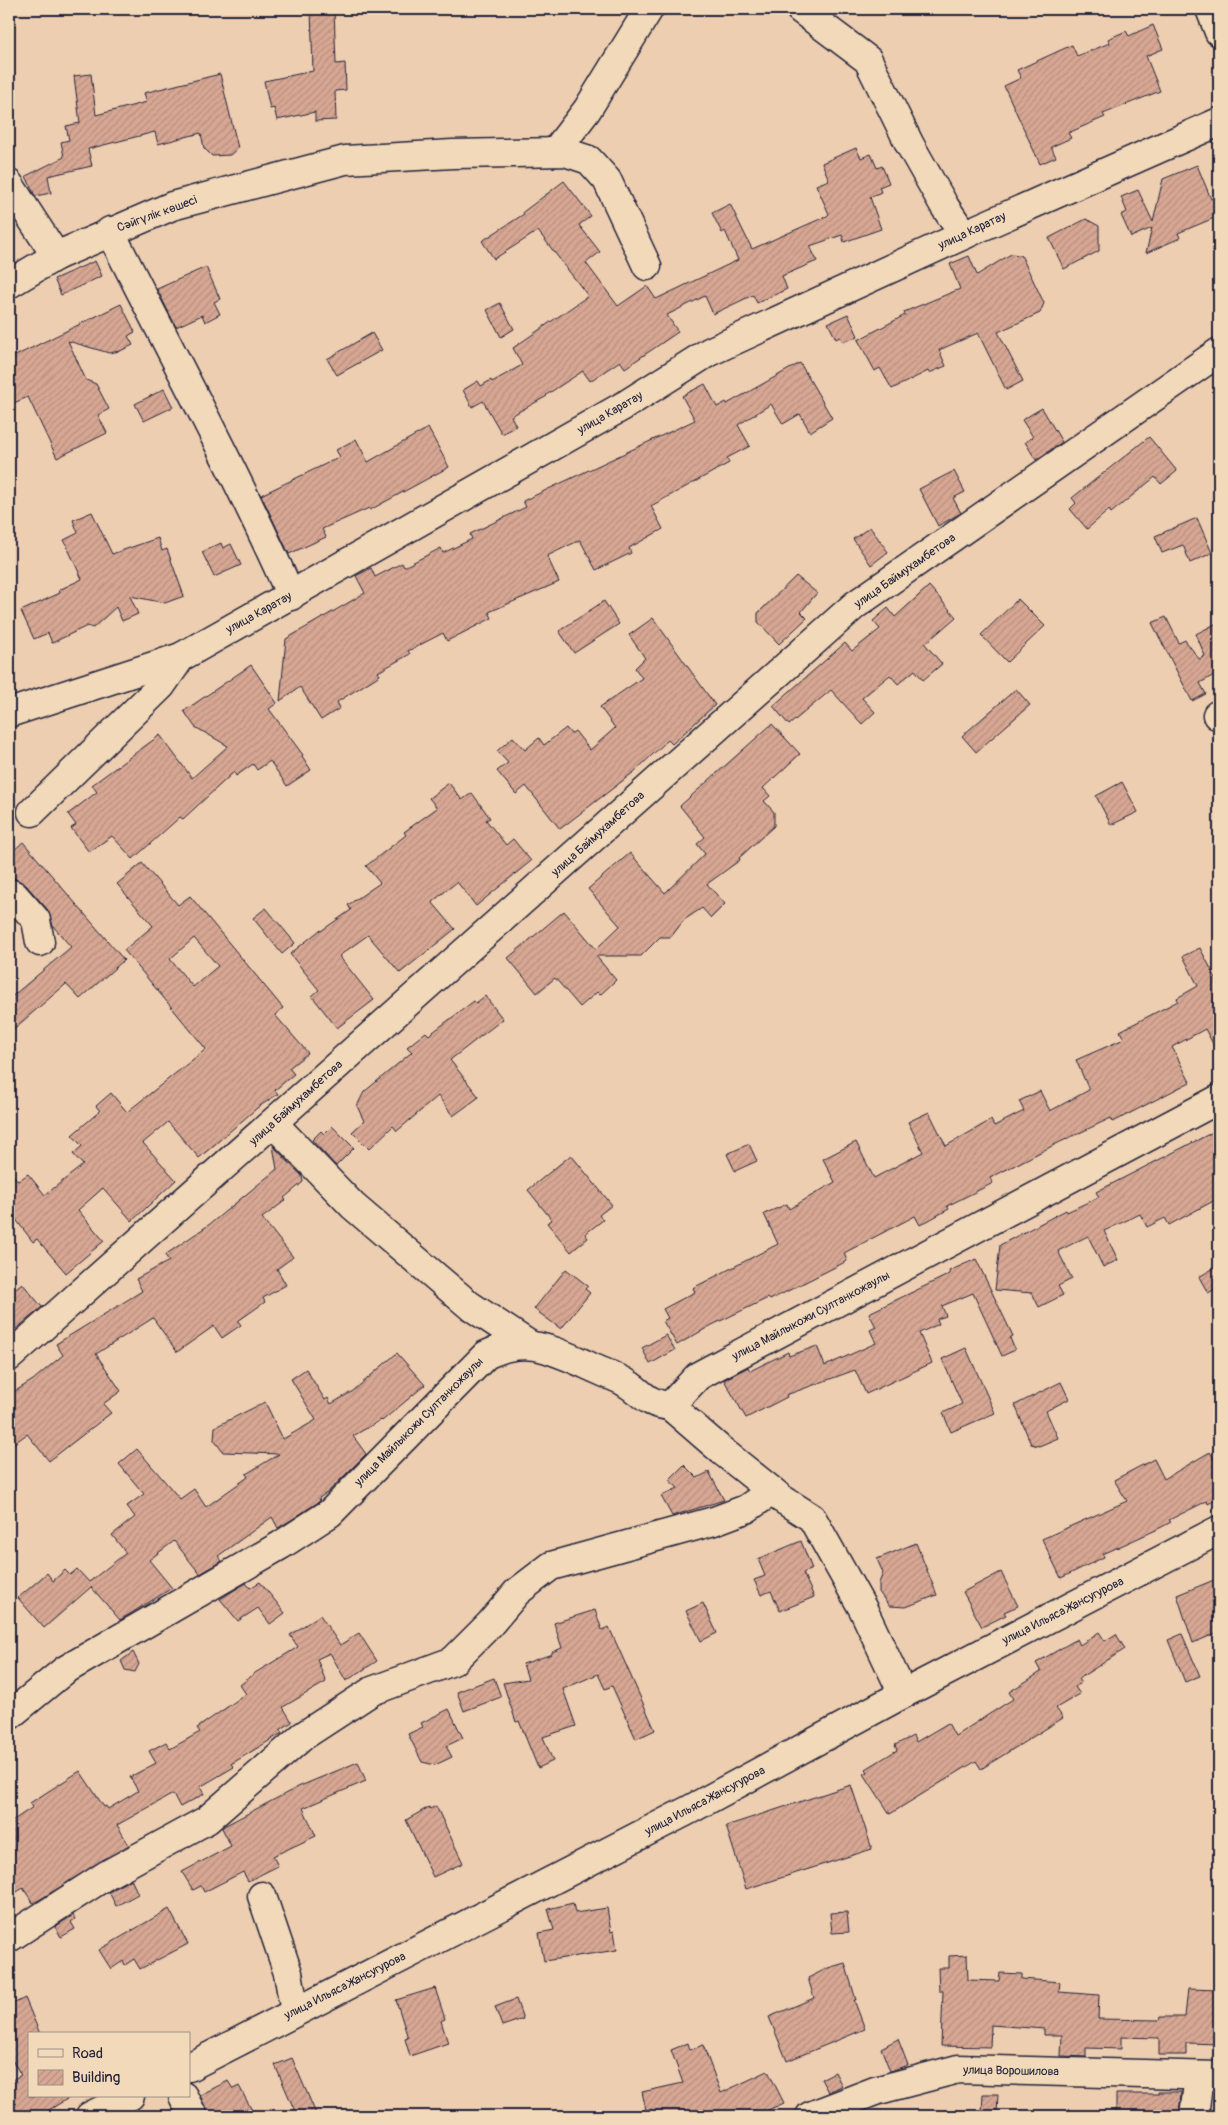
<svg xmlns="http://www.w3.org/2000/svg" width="1228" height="2125" viewBox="0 0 1228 2125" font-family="Pangolin,sans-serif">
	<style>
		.building { fill: url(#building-hatch); stroke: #22223b; fill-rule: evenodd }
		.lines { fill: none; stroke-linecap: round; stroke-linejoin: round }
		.minor-casing { stroke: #22223b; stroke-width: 31 }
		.minor { stroke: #f1d9b9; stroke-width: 28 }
		.labels { text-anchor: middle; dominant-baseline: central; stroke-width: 4; stroke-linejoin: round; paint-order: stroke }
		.street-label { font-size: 12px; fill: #22223b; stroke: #f1d9b9 }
	</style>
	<defs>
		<pattern id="building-hatch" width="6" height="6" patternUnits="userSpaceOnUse" patternTransform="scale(1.25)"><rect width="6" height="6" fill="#d7a793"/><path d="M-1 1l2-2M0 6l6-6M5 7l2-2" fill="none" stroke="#b88f80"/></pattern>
	</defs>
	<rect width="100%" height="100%" fill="#eeceb0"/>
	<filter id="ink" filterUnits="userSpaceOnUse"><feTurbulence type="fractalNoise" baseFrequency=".02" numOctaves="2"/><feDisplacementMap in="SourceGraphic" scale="10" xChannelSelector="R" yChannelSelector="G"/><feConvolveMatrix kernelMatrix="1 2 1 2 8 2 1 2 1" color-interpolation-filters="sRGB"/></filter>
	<g filter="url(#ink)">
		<g class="building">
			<path d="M311,9H334L336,64L345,63L346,90L335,91L336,120L315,121V112L277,120L274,108L270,109L264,81L313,71Z"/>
			<path d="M1153,25L1163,49L1146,56L1160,91L1103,114L1105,117L1068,133L1071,138L1051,147L1056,157L1040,164L1004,86L1021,78L1017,70L1072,45L1077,56L1110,43L1108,39L1126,31L1129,36Z"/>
			<path d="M91,74L96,115L147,102L144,93L220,74L238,148L230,155L212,156L204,148L201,133L158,144L155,132L88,149L92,166L48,176L51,193L35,196L26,176L64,157L61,142L69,140L66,126L80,123L74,76Z"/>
			<path d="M856,148L861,158L871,154L877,168L882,166L889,183L879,187L881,192L870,197L881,229L844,242L842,235L810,246L817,261L782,276L787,289L757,303L753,295L713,314L705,296L667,315L678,332L625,368L620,361L590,381L583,371L546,395L547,396L511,416L516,426L502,434L483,401L472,407L463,390L478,381L481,386L491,380L492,382L522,365L513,348L588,296L538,231L494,259L482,241L524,214L523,212L564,181L591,216L579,225L600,252L586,263L618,306L647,286L656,299L738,260L725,231L722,233L712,213L730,204L752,249L827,216L829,214L816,185L829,180L822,163Z"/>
			<path d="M1197,165L1211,199L1219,196V216L1178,233L1180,238L1146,253L1152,228L1131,237L1121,215L1127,212L1121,197L1138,190L1153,222L1163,179Z"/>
			<path d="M1086,219L1099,226V251L1064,269L1049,238Z"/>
			<path d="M1011,254L1021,255L1044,303L1040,313L998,332L1023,381L1006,390L978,333L939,350L946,366L929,373L928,371L892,389L880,368L875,371L858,340L905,315L904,312L960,289L950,264L969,256L977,275Z"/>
			<path d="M95,261L102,276L61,295L54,279Z"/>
			<path d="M206,267L220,299L214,302L220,314L205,322L202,315L176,327L157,289Z"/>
			<path d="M500,303L514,329L501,337L487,310Z"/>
			<path d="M121,304L135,332L128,336L133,345L120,351L109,353L68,341L86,380L96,384L109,409L98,415L107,433L57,458L28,397L9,405V359Z"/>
			<path d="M848,314L858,336L843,342L840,337L836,339L828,323Z"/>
			<path d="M372,333L382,350L337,375L327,359Z"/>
			<path d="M800,363L832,418L810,432L800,414L783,424L771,404L738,425L750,446L727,458L729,463L651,506L663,529L629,548L631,553L596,570L580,540L547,556L559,582L489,612L492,618L447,641L443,633L408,651L410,654L378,672L380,675L337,702L340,708L321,720L300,687L280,701L286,639L365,593L356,576L371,568L375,577L402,563L404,567L441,548L443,553L472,539L470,534L526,507L523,501L695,420L682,396L705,384L717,407L726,402L727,404Z"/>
			<path d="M164,389L173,407L144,421L135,404Z"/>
			<path d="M1042,408L1062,442L1036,460L1025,442L1033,437L1022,420Z"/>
			<path d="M428,428L449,467L370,510L369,508L322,529L326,537L289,554L261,495L340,457L336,450L356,439L368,462Z"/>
			<path d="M1149,437L1177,471L1161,484L1155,477L1111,513L1109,510L1087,529L1070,509L1076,503L1072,498Z"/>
			<path d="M954,471L965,492L953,498L961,513L938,526L919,489Z"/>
			<path d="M92,512L112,554L158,538L162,551L167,549L184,596L165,603L130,596L138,614L122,621L116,607L93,628L87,626L52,643L48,633L34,639L21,611L60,593L59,590L82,579L64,540L78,533L73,520Z"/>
			<path d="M1197,518L1212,553L1190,563L1183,545L1162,553L1155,536Z"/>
			<path d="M870,527L888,552L871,565L853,539Z"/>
			<path d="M221,543L223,548L231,544L241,565L214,577L202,552Z"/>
			<path d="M796,576L817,593L801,612L807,618L779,644L758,622V613Z"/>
			<path d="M929,586L956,617L925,644L942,664L923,680L915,670L898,684L890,675L862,698L875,712L862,724L831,690L789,725L773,706L845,643L852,651L880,629L873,621L888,608L895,617Z"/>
			<path d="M1018,599L1045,626L1007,662L981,635Z"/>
			<path d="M604,601L619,624L574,653L559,631Z"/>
			<path d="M1166,617L1179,643L1185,640L1199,659L1205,656L1196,634L1219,622V688L1214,675L1200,683L1206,694L1192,701L1152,623Z"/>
			<path d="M653,618L715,705L672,744L668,740L634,772L560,829L526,786L516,794L497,771L508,763L497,751L513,737L525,750L539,738L544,745L566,728L571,734L575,731L590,750L615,728L600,707L642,678L635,668L645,658L629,635Z"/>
			<path d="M251,665L277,703L269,709L303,755L302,756L311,770L287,786L270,761L257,770L253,764L236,776L234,772L183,819L180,817L133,859L112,836L89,852L71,828L76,825L68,814L97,792L92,785L160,735L192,778L228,746L195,727L184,711Z"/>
			<path d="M1016,689L1030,705L976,752L962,736Z"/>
			<path d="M772,724L800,754L763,788L770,796L764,801L774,812V826L739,858L740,860L707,884L725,904L711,918L702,908L684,920L671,937H660L641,956H596L616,980L600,995L597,992L580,1007L555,978L537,993L508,958L564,911L596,949L620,926L588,889L630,853L665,893L705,854L697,844L705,837L680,806Z"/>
			<path d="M1122,782L1138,812L1111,825L1096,796Z"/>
			<path d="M449,783L462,800L472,793L490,818L486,820L506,845L513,839L531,861L476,906L457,882L432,902L455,929L400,973L368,935L339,956L374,1000L337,1028L312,996L319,990L290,954L320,930L321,931L351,910L348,905L380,883L366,866L406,835L404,832L437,808L429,798Z"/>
			<path d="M23,842L124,960L80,999L66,984L9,1033V999L71,947L53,926L48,910L26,885L9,875V855Z"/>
			<path d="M142,863L178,905L190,896L283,1008L275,1015L308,1053L289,1068L294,1074L275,1090L278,1094L257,1108L199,1158L168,1122L143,1143L176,1180L132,1221L103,1188L78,1210L104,1241L66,1273L37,1239L33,1242L11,1213L16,1209L9,1200V1170L18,1181L28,1174L45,1195L83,1165L73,1154L82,1146L72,1135L100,1111L96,1106L111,1093L127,1112L206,1049L124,950L153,926L117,884ZM194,938L218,966L193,987L170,959Z"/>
			<path d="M266,908L295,943L282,954L253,918Z"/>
			<path d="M1200,948L1219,984V1055L1205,1029L1172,1047L1190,1082L1113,1122L1111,1118L1056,1144L990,1178L993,1183L947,1206L949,1209L920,1225L915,1216L844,1253L847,1261L770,1300L768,1298L712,1325L677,1345L663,1321L668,1318L663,1309L695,1292L693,1288L778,1244L764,1214L787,1204L789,1209L835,1182L823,1159L856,1142L874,1178L923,1152L908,1122L929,1112L946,1146L991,1120L994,1126L1024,1111L1019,1101L1040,1091L1050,1111L1089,1090L1076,1060L1124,1039L1120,1031L1178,1001L1177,998L1198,986L1183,956Z"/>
			<path d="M485,996L503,1019L450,1060L479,1097L453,1116L438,1096L397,1131L393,1126L369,1149L352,1132L364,1121L357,1106L364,1092L412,1052L407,1047L426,1032L429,1035L474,1001L476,1003Z"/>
			<path d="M332,1126L354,1148L336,1166L312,1140L321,1131L324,1134Z"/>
			<path d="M1219,1129V1198L1169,1225L1165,1218L1147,1227L1140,1214L1104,1231L1118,1260L1103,1267L1088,1236L1058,1251L1072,1279L1058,1286L1063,1295L1039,1307L1032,1293L995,1290L1000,1245L1066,1210L1067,1212L1099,1197L1096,1192Z"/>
			<path d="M749,1144L757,1161L735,1171L727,1154Z"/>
			<path d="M273,1146L302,1176L303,1182L284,1198L286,1200L262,1218L293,1257L277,1269L286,1285L263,1298L265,1302L238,1321L241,1325L222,1338L214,1326L177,1352L153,1318L96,1354L121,1391L103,1404L111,1413L49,1461L27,1434L9,1447V1395L33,1380L63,1355L56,1344L142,1291L136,1279L169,1261L165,1255L210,1224L277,1169Z"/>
			<path d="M571,1155L612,1205L599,1215L603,1220L585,1234L588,1238L571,1252L547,1223L552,1220L528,1190Z"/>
			<path d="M976,1259L1013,1336L1010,1338L1015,1350L1002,1356L973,1293L942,1306L946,1316L937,1319L939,1324L919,1333L932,1363L866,1394L855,1370L786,1395L787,1397L746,1418L724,1380L748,1367L750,1371L788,1352L789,1356L817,1346L825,1366L876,1343L870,1330L876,1327L869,1313L950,1274L949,1271Z"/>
			<path d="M1219,1265V1287L1208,1293L1199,1277Z"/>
			<path d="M566,1269L588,1286L585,1289L590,1293L561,1329L534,1309Z"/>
			<path d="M22,1283L42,1307L9,1335V1294Z"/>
			<path d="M666,1335L675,1350L650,1364L642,1348Z"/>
			<path d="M966,1348L995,1413L951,1432L943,1413L962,1404L942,1359Z"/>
			<path d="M397,1353L425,1385L382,1421L381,1420L353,1436L366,1454L328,1492L319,1498L320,1501L288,1522L278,1528L272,1517L218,1556L222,1561L200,1574L174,1541L149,1560L172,1588L120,1620L91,1587L44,1628L18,1598L47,1573L53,1581L65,1570L70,1575L77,1569L89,1582L126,1553L112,1535L135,1517L127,1506L144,1494L119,1464L137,1449L180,1499L194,1489L206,1507L248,1477L246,1474L279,1454L223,1452L214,1440L215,1427L265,1402L283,1439L316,1420L291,1379L306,1369L325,1400L328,1398L331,1404L353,1391Z"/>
			<path d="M1061,1382L1069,1399L1046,1411L1058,1438L1039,1446L1031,1444L1015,1405Z"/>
			<path d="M1210,1452L1219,1468V1498L1208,1504L1207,1501L1169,1520L1171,1522L1156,1530L1103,1554L1104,1557L1061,1578L1042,1539L1127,1501L1114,1480L1154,1459L1164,1479Z"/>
			<path d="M684,1465L697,1478L709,1472L724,1500L672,1516L661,1496L678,1488L669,1480Z"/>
			<path d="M801,1541L812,1569L803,1573L814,1597L780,1611L771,1591L761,1595L754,1580L765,1576L758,1559Z"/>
			<path d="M916,1543L937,1595L906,1607L889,1606L879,1592V1583L883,1573L877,1559Z"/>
			<path d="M1001,1572L1018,1606L1004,1612L1006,1615L982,1627L963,1592Z"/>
			<path d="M1219,1578V1632L1193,1643L1177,1595Z"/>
			<path d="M260,1582L285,1613L270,1624L258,1608L238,1621L220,1599L246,1583L250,1588Z"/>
			<path d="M703,1603L717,1633L701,1641L686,1611Z"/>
			<path d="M595,1610L602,1630L609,1627L655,1730L636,1739L612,1686L605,1689L598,1674L563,1689L576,1726L543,1737L553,1761L538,1768L519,1721L516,1722L503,1683L528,1679L523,1664L552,1654V1652L562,1648L554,1623Z"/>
			<path d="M320,1615L340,1645L359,1633L377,1661L346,1681L330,1653L317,1659L326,1682L283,1707L292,1722L280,1730L282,1733L231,1764L234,1767L200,1787L204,1794L180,1807L173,1794L117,1825L129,1845L39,1900L33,1903L23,1888L9,1897V1823L33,1807L30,1803L80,1771L104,1807L106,1806L108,1809L138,1791L130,1777L156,1763L149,1751L166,1742L170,1749L200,1732L197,1728L246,1694L240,1685L255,1673L298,1647L290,1635Z"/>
			<path d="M1099,1632L1105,1641L1116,1634L1125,1649L1078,1679L1081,1683L1075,1687L1080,1694L1056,1708L1063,1718L981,1769L976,1761L890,1814L864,1774L868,1772L866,1769L897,1750L895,1745L913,1736L916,1742L948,1723L955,1736L1013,1699L1009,1692L1041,1672L1036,1663L1077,1639L1080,1645Z"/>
			<path d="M1182,1634L1200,1676L1185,1682L1168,1640Z"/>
			<path d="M133,1652L139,1664L135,1672L125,1670L121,1661Z"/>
			<path d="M494,1678L501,1697L464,1711L457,1692Z"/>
			<path d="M449,1709L463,1738L446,1746L452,1757L435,1765L422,1762L408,1734L423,1727L421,1723Z"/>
			<path d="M358,1762L366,1781L303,1808L316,1836L273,1856L278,1866L248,1881L243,1872L204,1892L201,1886L193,1890L182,1872L231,1846L222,1828L226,1825L298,1787Z"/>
			<path d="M851,1785L872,1849L746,1889L726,1826Z"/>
			<path d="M436,1806L463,1863L433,1877L406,1820L429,1807L430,1809Z"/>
			<path d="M131,1879L138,1894L116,1906L109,1892Z"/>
			<path d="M573,1903L575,1913L607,1908L611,1932L614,1931L617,1950L544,1961L539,1933L554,1930L548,1909Z"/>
			<path d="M169,1909L188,1944L140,1969L134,1959L125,1965L123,1961L111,1969L99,1950Z"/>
			<path d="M847,1912L849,1932L832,1933L830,1913Z"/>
			<path d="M73,1915L75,1919L71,1922L75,1929L61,1937L55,1927Z"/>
			<path d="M967,1955L968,1980L999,1981L1000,1973L1022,1974V1979L1060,1982L1059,1992L1099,1995L1098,2019L1159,2020L1160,2017H1185L1188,1989L1219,1990V2044L1186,2043V2055H1159V2038L1121,2037V2049L1086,2048V2057L1061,2056L1062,2035H1044V2029L991,2025L990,2047L941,2046L943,1991H939L938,1968H949V1956Z"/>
			<path d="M845,1963L856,2000H854L865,2029L787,2061L769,2017L814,1998L808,1978L828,1968Z"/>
			<path d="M435,1988L445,2019L441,2021L448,2043L410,2056L405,2039L408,2038L396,2000Z"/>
			<path d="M25,1998L40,2034H29V2096H72L39,2116H9V2082L21,2075L9,2055V2006Z"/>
			<path d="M516,1999L523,2019L502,2026L495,2007Z"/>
			<path d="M898,2039L908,2065L890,2071L881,2048Z"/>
			<path d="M688,2043L690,2050L703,2045L721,2093L768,2071L784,2103L755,2116H652L650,2109L646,2110L642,2092L683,2083L671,2050Z"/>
			<path d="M292,2058L317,2116H297L275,2065Z"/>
			<path d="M835,2072L842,2086L828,2092L821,2079Z"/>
			<path d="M228,2081L233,2089L239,2086L255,2116H209L200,2095Z"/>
			<path d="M1158,2092H1181L1179,2116H1116V2094H1158Z"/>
			<path d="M983,2094H998L997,2113L982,2112Z"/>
		</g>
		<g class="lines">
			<defs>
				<g id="minor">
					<path d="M800,9L868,60L910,145L945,207L964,235"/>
					<path d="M1210,9L1219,32"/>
					<path d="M555,152L587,110L649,9"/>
					<path d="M9,184L56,256"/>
					<path d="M110,231C171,353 236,472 291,596"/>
					<path d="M9,284L56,256L172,206L345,160L453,154L565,152L589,160L607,180L647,266"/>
					<path d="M9,713L181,657L625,405L709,352L979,228L1219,122"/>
					<path d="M1217,715L1219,714"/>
					<path d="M32,812L161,686L181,657"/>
					<path d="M9,893L14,895L36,920L40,942"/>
					<path d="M273,1123L353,1206L469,1305L528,1344"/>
					<path d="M9,1357L855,605L1219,352"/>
					<path d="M670,1406L698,1376L1219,1099"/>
					<path d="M670,1406L722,1451L782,1499L812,1518L863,1609L903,1694"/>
					<path d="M9,1716L65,1670L281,1545L330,1513L486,1355C525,1336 548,1348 585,1364C597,1370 611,1375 623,1381C644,1393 644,1403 670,1406"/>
					<path d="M262,1896L288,1973L295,2012"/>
					<path d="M9,1938L108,1874L207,1820L303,1736L372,1691L453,1661L490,1624L517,1592L551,1566L714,1521L746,1509L772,1491"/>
					<path d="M189,2067L689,1810L903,1694L1219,1530"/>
					<path d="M183,2096L193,2116"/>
					<path d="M90,2116L130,2096"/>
					<path d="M810,2116L875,2091L958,2069L1219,2076"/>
					<path d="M1194,2116L1199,2076"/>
				</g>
			</defs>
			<use href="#minor" class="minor-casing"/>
			<use href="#minor" class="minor"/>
		</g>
	</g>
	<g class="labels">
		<g class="street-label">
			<text transform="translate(157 214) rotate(-20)">Сәйгүлік көшесі</text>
			<text transform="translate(972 231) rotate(-25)">улица Каратау</text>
			<text transform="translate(610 413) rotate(-30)">улица Каратау</text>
			<text transform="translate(905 571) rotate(-35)">улица Баймухамбетова</text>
			<text transform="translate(259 613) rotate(-29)">улица Каратау</text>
			<text transform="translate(598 834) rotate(-42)">улица Баймухамбетова</text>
			<text transform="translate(296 1103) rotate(-42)">улица Баймухамбетова</text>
			<text transform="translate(811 1316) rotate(-28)">улица Майлыкожи Султанкожаулы</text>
			<text transform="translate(419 1422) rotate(-45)">улица Майлыкожи Султанкожаулы</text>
			<text transform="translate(1063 1611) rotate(-27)">улица Ильяса Жансугурова</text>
			<text transform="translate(705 1801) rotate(-28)">улица Ильяса Жансугурова</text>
			<text transform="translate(345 1986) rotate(-27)">улица Ильяса Жансугурова</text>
			<text transform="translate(1011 2071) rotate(1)">улица Ворошилова</text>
		</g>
	</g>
	<rect width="1228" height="2125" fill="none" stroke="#f1d9b9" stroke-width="30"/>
	<rect x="15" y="15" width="1198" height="2095" fill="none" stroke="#22223b" stroke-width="2" filter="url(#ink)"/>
	<rect x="28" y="2032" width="162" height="65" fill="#f1d9b9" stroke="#9e9087"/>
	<rect x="38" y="2049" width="25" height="8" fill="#f1d9b9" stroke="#9e9087"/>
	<text x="72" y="2058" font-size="15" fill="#22223b">Road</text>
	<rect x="38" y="2070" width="25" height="15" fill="url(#building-hatch)" stroke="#9e9087"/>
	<text x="72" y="2082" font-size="15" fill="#22223b">Building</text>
</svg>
